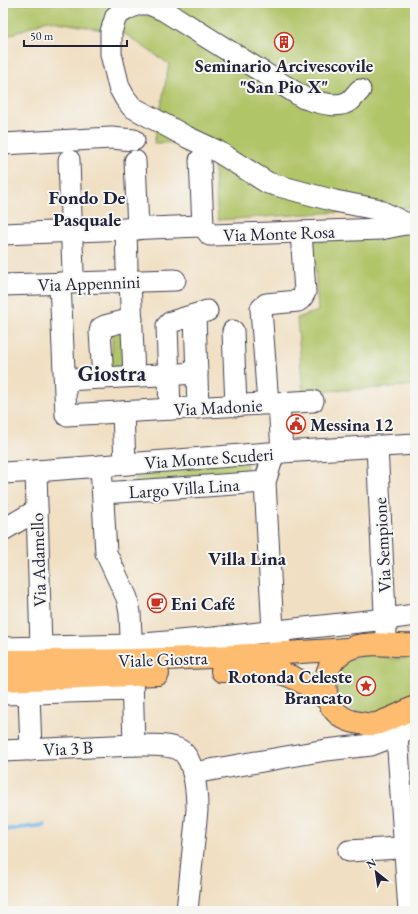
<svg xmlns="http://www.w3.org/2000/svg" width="418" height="914" viewBox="0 0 418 914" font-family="'EB Garamond',serif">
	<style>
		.green { fill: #b0c468; stroke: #697352 }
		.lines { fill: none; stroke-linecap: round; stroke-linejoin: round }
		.stream { stroke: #73b9ea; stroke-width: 4 }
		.minor-casing { stroke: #413e4f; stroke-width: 23 }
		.major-casing { stroke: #413e4f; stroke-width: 24 }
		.minor { stroke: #fff; stroke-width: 21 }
		.major { stroke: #fdbc6f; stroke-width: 22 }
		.labels { text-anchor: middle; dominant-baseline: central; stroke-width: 4; stroke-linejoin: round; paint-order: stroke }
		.poi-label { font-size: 18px; font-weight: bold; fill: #22223b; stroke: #f6f6f2; text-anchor: start }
		.street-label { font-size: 18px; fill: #22223b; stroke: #f6f6f2 }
		.neighbourhood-label { font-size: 19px; font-weight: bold; fill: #22223b; stroke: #f6f6f2 }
		.district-label { font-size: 22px; font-weight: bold; fill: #22223b; stroke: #f6f6f2 }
	</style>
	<rect width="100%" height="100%" fill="#f6f6f2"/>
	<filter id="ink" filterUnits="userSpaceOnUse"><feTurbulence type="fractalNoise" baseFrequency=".025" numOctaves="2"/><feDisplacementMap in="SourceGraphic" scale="8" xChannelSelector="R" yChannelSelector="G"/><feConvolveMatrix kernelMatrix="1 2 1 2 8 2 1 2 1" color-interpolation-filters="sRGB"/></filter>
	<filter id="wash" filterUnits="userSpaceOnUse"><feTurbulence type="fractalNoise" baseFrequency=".012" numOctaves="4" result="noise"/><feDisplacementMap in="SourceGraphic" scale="16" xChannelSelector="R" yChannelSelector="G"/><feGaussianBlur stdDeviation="0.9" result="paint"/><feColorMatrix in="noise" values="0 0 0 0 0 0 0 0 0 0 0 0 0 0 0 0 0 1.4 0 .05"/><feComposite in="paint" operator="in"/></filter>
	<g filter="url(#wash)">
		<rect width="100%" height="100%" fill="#f0dfc2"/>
		<g class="green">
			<path d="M3,3H415V207L218,220L212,142L154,143L169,64L125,34L47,20L3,38Z"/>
			<path d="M399,231L415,233V385L382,388L303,392L297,318L318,311L313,242Z"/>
			<path d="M132,319L134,376L103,378L101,354L112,353V324Z"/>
			<path d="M246,458L248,479L136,488L135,467Z"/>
			<path d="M369,654L394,659H402L415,657V696C403,701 381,712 369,713C348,715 334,697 336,677C337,672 341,668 344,664C345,663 346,661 348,660C352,657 365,656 369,654Z"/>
		</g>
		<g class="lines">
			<path class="stream" d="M3,830L44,825"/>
		</g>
	</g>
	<g filter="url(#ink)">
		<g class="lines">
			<defs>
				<g id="minor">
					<path d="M360,90C357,93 354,97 351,100C338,110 318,102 304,98L165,11L149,4H139L127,9L116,16L111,32V54L119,87L125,98L132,107L187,137L217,151L268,183L335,201L376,209L407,224"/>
					<path d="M3,144L111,138L134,140"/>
					<path d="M69,160L73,272"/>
					<path d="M200,160L203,226"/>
					<path d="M135,161L138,229"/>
					<path d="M126,229L127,268"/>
					<path d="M3,234L200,226H203L210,235H212L381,229L410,223"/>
					<path d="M130,281L134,376"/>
					<path d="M60,283L66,415L313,401"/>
					<path d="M3,285L175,280"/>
					<path d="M195,315L198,408"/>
					<path d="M233,331L236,406"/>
					<path d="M103,378L100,332L101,328L105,326L132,319"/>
					<path d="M65,380L197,373"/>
					<path d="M279,403L282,452"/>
					<path d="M268,404L261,309L266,304L298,301C302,299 303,296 305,292L301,232"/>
					<path d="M170,409L167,326L171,322L207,311"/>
					<path d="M123,412L125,464"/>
					<path d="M377,446L386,634"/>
					<path d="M274,453L265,482L273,631L280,643"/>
					<path d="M101,466L106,553L127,598L130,613L132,660"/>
					<path d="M36,471L41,648"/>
					<path d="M3,473L36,471L282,452L415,444"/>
					<path d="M103,493L265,482"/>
					<path d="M3,530L37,510"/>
					<path d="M3,648L132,645L213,638L386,619L415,615"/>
					<path d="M132,676L134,745C145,745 170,744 180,750C195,759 197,794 197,810L187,911"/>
					<path d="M3,694L132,690"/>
					<path d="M29,694L31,750"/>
					<path d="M397,735L409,911"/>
					<path d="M3,751L134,745"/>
					<path d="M193,773L326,750L371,745L397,735L415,725"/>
					<path d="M349,851L415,847"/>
				</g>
				<g id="major">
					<path d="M415,645C393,647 369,640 348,649C345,650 343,653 340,654C322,668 320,698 338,714C344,719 352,722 360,723C365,724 371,725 375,724C378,724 381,722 384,721C395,717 405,712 415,707"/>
					<path d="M3,661C47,661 90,661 134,660C205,658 276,654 347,649"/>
					<path d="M222,671C240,671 258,669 276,672C296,676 313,688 328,700"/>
					<path d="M3,680L158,674"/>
				</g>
			</defs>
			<use href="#minor" class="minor-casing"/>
			<use href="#major" class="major-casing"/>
			<use href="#minor" class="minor"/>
			<use href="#major" class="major"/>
		</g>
	</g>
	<defs>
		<symbol id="building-ring" viewBox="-11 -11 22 22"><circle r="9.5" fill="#f6f6f2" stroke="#c8321e" stroke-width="1.5"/><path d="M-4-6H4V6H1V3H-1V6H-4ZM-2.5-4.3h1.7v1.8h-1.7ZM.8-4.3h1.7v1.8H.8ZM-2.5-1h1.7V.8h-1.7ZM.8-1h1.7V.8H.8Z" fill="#c8321e"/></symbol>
		<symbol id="civic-ring" viewBox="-11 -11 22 22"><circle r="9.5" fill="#f6f6f2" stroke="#c8321e" stroke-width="1.5"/><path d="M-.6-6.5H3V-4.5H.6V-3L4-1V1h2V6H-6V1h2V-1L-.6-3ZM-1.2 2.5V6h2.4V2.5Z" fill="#c8321e"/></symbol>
		<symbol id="cafe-ring" viewBox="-11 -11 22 22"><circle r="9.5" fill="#f6f6f2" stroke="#c8321e" stroke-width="1.5"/><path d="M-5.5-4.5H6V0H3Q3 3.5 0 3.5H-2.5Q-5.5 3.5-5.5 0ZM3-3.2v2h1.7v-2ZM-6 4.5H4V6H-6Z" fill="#c8321e"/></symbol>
		<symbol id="sight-ring" viewBox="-11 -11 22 22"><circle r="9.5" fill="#f6f6f2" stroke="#c8321e" stroke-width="1.5"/><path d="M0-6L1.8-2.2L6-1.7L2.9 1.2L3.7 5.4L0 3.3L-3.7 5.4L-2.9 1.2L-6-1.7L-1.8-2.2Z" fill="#c8321e"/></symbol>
	</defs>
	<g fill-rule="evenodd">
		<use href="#building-ring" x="273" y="31" width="22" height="22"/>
		<use href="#civic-ring" x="285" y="413" width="22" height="22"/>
		<use href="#cafe-ring" x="146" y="592" width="22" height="22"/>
		<use href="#sight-ring" x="355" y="675" width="22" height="22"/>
	</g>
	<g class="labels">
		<g class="poi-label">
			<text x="284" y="65" text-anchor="middle">Seminario Arcivescovile<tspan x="284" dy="21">"San Pio X"</tspan></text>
			<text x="310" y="424">Messina 12</text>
			<text x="171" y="603">Eni Café</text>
			<text x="352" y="676" text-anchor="end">Rotonda Celeste<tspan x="352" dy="21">Brancato</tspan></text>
		</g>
		<g class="street-label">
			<text transform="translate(279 233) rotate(-2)">Via Monte Rosa</text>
			<text transform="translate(89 283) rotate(-2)">Via Appennini</text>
			<text transform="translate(218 407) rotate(-3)">Via Madonie</text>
			<text transform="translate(209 458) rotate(-4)">Via Monte Scuderi</text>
			<text transform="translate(184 488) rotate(-4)">Largo Villa Lina</text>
			<text transform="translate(382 545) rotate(-93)">Via Sempione</text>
			<text transform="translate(38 560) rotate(-92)">Via Adamello</text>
			<text transform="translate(163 659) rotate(-2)">Viale Giostra</text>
			<text transform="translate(68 748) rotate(-3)">Via 3 B</text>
		</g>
		<g class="neighbourhood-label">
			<text x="87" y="197">Fondo De<tspan x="87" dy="22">Pasquale</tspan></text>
			<text x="247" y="558">Villa Lina</text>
		</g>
		<g class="district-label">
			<text x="112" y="373">Giostra</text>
		</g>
	</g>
	<rect width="418" height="914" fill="none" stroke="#f6f6f2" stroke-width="16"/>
	<g transform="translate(376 872) rotate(330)" stroke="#f6f6f2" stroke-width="3" paint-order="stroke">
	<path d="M0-3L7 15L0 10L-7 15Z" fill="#22223b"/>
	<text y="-6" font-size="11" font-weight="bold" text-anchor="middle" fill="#22223b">N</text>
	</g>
	<path d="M24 40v6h103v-6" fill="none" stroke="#22223b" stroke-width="2"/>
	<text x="30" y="40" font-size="12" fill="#22223b" stroke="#f6f6f2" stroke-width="3" paint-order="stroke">50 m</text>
</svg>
